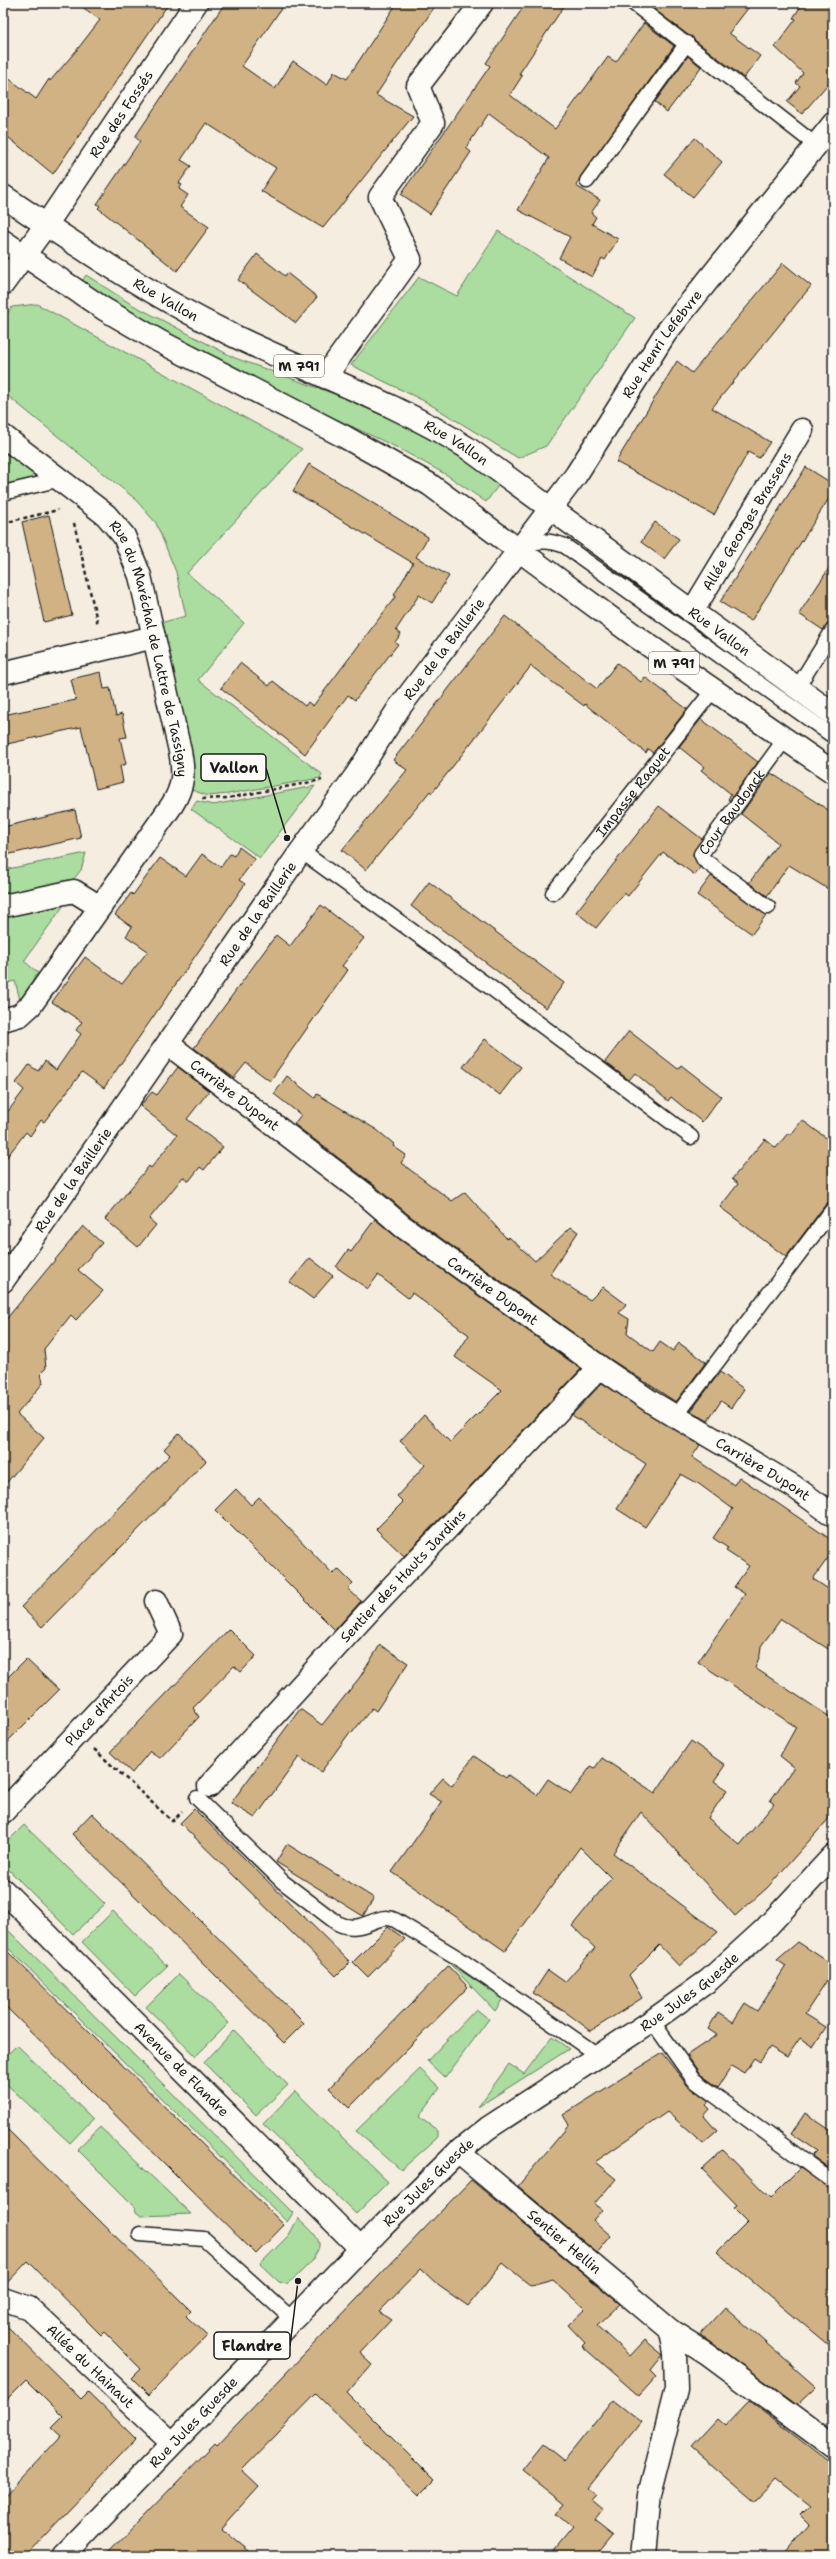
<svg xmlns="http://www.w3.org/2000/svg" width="836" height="2559" viewBox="0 0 836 2559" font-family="'Shantell Sans',sans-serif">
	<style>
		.green { fill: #aadd9f; stroke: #637c5e }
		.building { fill: #d1b284; stroke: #1c1c1c }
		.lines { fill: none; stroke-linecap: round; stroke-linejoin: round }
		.lane-casing { stroke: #1c1c1c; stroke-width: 17 }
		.street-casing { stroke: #1c1c1c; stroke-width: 25 }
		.secondary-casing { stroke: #1c1c1c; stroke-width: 25 }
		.primary-casing { stroke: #1c1c1c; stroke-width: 25 }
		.path { stroke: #1c1c1c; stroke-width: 2.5; stroke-dasharray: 4 3; stroke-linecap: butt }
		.lane { stroke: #fdfcf7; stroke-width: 14 }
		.street { stroke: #fdfcf7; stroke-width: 22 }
		.secondary { stroke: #fdfcf7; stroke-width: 22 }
		.primary { stroke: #fdfcf7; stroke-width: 22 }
		.labels { text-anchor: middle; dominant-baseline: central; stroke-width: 3.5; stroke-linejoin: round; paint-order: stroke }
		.shield { fill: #fdfcf7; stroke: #605f5e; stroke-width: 1 }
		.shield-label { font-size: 13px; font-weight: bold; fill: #1c1c1c }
		.street-label { font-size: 14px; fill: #1c1c1c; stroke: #fdfcf7 }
		.leader { fill: none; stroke: #1c1c1c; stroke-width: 1.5 }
		.callout-dot { fill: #1c1c1c; stroke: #fdfcf7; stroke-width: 1.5 }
		.callout { fill: #fdfcf7; stroke: #1c1c1c; stroke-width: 1.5 }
		.callout-label { font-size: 15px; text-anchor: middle; font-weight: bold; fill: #1c1c1c }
	</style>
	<rect width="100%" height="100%" fill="#f4ede0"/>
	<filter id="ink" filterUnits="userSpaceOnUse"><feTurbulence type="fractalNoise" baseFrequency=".025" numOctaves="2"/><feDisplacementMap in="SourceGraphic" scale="8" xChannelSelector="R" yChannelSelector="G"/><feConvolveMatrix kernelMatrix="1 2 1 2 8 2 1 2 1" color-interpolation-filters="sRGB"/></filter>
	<g filter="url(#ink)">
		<g class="green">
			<path d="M498,231L635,318L546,446L518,458L426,402L351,365L419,277L457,296Z"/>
			<path d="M86,275L131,304L235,358L398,417L501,482L486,502L447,475L396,447L261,384L79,286Z"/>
			<path d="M37,304L302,449L187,573L244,623L198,680L322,774L320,778L228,794L208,796L192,790L193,775L160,623L186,616L176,572L156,523L134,498L3,392V313L6,315L12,307Z"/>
			<path d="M3,447L35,473V476L33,479L3,485Z"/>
			<path d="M315,786L260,858L191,809L197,801L213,805Z"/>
			<path d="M86,853L81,870L70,884L3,901V870Z"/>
			<path d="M51,904L64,905L24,961L38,973L20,1000L15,981L3,984V913Z"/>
			<path d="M24,1825L105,1904L73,1934L3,1864V1846Z"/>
			<path d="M113,1911L167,1966L135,1996L82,1942Z"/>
			<path d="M3,1925L293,2213L287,2222L3,1943Z"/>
			<path d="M450,1964L500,1996L502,2000L495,2011Z"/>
			<path d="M179,1974L229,2023L196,2056L146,2007Z"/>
			<path d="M476,2009L489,2019L445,2078L427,2061Z"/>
			<path d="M234,2030L288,2085L256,2115L204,2063Z"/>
			<path d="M552,2037L569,2049L478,2107L509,2064L524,2074Z"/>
			<path d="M17,2045L93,2119L70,2143L3,2081V2059Z"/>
			<path d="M420,2069L440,2088L419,2117L437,2130V2138L401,2170L356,2131Z"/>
			<path d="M295,2091L388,2182L356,2214L263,2124Z"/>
			<path d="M100,2127L191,2214L141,2216L136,2212L135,2207L77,2149Z"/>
			<path d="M298,2218C305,2225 317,2234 319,2243C321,2255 296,2278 286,2284L279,2282L260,2264L289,2235Z"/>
		</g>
		<g class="building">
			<path d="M77,3H169L53,174L3,133V74L36,99L49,79L50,81L76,51L100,20Z"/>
			<path d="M225,3H285L242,66L275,89L293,61L327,85L334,72L347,79L397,3H437L376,95L413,116L323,228L261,191L276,168L206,123L181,160L191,166L179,183L182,185L179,189L188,195L180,207L209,227L177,271L98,208L100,206L97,204L140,141L135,137Z"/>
			<path d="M526,3H566L519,74L522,76L510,95L555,129L608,57L616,62L644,23L674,46L579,180L576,186L600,200L591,213L596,217L592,224L618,239L605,260L602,258L592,277L559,258L570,237L518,210L549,158L489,113L466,148L471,152L430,214L401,194L490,66L486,63Z"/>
			<path d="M659,3H752L729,33L760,56L744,78L654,9Z"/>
			<path d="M803,3H833V78L802,114L787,102L800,86L796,83L803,73L775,47L796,19L793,18Z"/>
			<path d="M688,56L701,67L667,112L655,102Z"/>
			<path d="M695,138L722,162L693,197L664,174Z"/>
			<path d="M257,254L285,276L287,273L317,297L296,323L238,280Z"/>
			<path d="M783,263L811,286L712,408L770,442L759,458L748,452L714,515L616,462L677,361L692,373Z"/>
			<path d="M309,464L428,537L416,557L449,576L432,603L419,595L396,630L401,634L395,642L398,644L355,700L348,695L305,754L221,688L240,663L269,686L273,681L305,706L308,702L313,706L396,596L394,595L413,563L293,491Z"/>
			<path d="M806,467L833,484V492L751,621L720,602Z"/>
			<path d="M49,515L72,615L44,622L22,522Z"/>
			<path d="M655,522L679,539L664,559L641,542Z"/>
			<path d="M833,562V622L829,623L823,630L799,614Z"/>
			<path d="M505,616L597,689L617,663L641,682L645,677L687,709L653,753L648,749L646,753L585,704L584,706L531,666L432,793L430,791L366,870L342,850L407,770L393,760Z"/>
			<path d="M101,672L104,689L110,688L116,716L122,714L127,737L120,738L126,764L120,766L123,782L96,789L81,727L3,745V715L76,700L71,679Z"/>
			<path d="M701,719L758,762L729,801L728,799L731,794L701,770L704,767L679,747Z"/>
			<path d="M771,773L833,813V892L789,865L767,896L749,883L778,843L741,814Z"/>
			<path d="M659,806L702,839L693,854L700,868L695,875L663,852L628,896L624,893L596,928L576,912Z"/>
			<path d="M75,810L81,838L6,855L3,827Z"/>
			<path d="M239,847L255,859L239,880L245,884L104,1088L82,1072L44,1122L41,1120L30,1136L26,1132L3,1162V1118L24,1090L16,1083L29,1065L38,1071L45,1061L56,1070L81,1034L76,1030L82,1022L52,1002L85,957L122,984L148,951L126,936L132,927L115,915L131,893L133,895L160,858L186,876L202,854L221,867L230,854L234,856Z"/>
			<path d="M711,876L766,915L752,934L697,895Z"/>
			<path d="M429,882L564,983L546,1008L411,906Z"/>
			<path d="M321,905L364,938L342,966L348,970L270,1081L246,1063L234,1078L194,1048L276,935L290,946Z"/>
			<path d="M629,1031L678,1069L681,1065L721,1096L702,1122L671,1097L668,1101L635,1073L629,1080L605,1062Z"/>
			<path d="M485,1039L521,1067L500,1095L463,1067Z"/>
			<path d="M178,1067L209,1091L187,1119L223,1147L204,1170L200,1167L189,1181L183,1177L149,1219L156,1225L138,1247L105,1219L149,1166L151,1168L177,1135L140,1106L152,1092L157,1095Z"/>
			<path d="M287,1076L315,1098L317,1094L377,1130L394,1144L393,1146L406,1155L401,1163L452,1201L465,1192L507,1239L509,1237L535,1261L571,1227L578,1232L550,1274L590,1300L603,1287L626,1304L619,1313L629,1319L627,1333L653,1352L660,1342L673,1351L679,1343L706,1362L676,1402L607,1357L410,1216L374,1185L294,1124L301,1115L274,1094Z"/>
			<path d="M802,1120L833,1143V1201L826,1204L786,1257L720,1207L738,1184L732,1179L765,1139L776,1148L788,1133L791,1135Z"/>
			<path d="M375,1219L395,1236L581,1369L404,1556L376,1529L403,1502L397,1496L425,1465L400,1441L424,1415L450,1442L502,1390L455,1357L469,1335L412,1293L408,1298L378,1275L368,1289L336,1267L348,1250L351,1252Z"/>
			<path d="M83,1226L102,1243L78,1270L103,1291L76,1320L71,1315L44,1349L46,1368L41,1373L43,1383L17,1414L44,1438L3,1487V1323Z"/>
			<path d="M310,1258L333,1276L313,1299L290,1282Z"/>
			<path d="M720,1372L744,1389L731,1408L721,1401L708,1421L691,1411Z"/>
			<path d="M602,1383L700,1445L692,1457L734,1485L739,1477L833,1541V1551L813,1579L833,1592V1652L781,1619L761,1646L760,1655L755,1668L833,1719V1814L767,1888L735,1916L641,1812L613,1853L718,1932L679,1966L659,1945L629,1975L642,1998L591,2031L567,2013L533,1993L548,1970L565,1982L595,1948L572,1926L611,1878L580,1847L505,1951L392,1872L442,1802L429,1794L443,1778L452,1786L474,1756L506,1778L508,1775L537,1795L548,1779L571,1794L591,1766L595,1768L602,1758L655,1793L691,1741L725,1765L714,1781L727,1790L708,1818L740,1845L774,1804L770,1801L794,1767L780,1756L796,1727L698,1662L745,1594L734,1587L749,1566L726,1551L728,1548L713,1538L733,1509L699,1484L681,1474L645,1527L617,1509L646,1464L572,1415Z"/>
			<path d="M179,1433L206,1461L42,1627L21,1607L170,1455L164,1449Z"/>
			<path d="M236,1489L251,1505L259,1497L333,1574L338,1569L353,1584L348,1589L361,1601L335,1630L215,1510Z"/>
			<path d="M229,1629L256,1656L241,1672L234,1666L193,1708L199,1717L160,1758L150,1751L132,1773L110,1752Z"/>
			<path d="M380,1645L408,1663L376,1711L372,1708L352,1733L350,1732L321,1772L299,1757L255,1818L231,1803L300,1709L322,1725L360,1677Z"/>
			<path d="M26,1659L59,1690L3,1746V1682Z"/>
			<path d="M194,1809L350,1962L336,1976L180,1823Z"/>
			<path d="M92,1813L304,2023L284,2043L72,1834Z"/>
			<path d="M287,1844L374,1898L363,1916L276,1862Z"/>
			<path d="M388,1927L405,1939L368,1977L353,1962Z"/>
			<path d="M798,1942L833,1965V1971L805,2014L826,2027L813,2047L800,2038L787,2057L770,2047L760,2062L754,2058L744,2073L732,2066L718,2087L700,2074L687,2055L717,2035L708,2029L718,2012L733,2022L745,2003L757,2011L786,1966L777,1960Z"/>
			<path d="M3,1947L284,2225L256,2254L3,2004Z"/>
			<path d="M448,1966L468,1987L349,2108L329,2088Z"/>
			<path d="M662,2053L687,2085L709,2101L706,2105L710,2109L704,2116L717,2131L703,2143L667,2112L595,2162L616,2179L594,2204L602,2210L593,2220L611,2236L597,2253L518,2186L569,2125L563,2115Z"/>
			<path d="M805,2113L833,2132V2171L812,2156L817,2151L791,2134Z"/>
			<path d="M3,2125L191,2311L186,2316L207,2336L149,2395L132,2378L141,2369L104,2332L101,2335L28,2261L3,2287Z"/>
			<path d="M723,2150L770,2198L800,2168L833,2190V2349L717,2252L748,2221L734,2207L737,2205L702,2169Z"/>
			<path d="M471,2180L620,2304L597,2326L630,2356L645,2340L663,2355L651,2370L657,2376L639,2396L582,2346L585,2343L568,2325L585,2309L553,2280L531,2286L503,2263L468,2306L439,2286L421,2269L379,2312L391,2320L360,2353L372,2364L347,2393L434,2480L419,2495L316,2394L242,2470L259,2486L221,2528L255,2556H105L215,2443L217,2445Z"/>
			<path d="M725,2307L816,2387L797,2405L700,2334Z"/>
			<path d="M3,2322L81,2399L88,2392L136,2439L24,2556H3V2498L61,2436L52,2428L63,2417L26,2380L3,2403Z"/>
			<path d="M613,2400L641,2422L588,2488L596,2494L591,2499L603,2509L595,2519L614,2534L596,2556H550L573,2528L556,2514L565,2504L522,2470L543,2444L564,2461Z"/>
			<path d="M749,2401L833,2465V2548L826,2556H781L809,2524L800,2515L809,2506L775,2479L754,2501L691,2447L717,2419L725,2426Z"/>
		</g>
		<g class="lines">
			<defs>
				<g id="lane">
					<path d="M633,3L817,146"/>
					<path d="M587,181L687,43"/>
					<path d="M3,493L61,479"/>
					<path d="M522,548C536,539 550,540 565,546L833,736"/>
					<path d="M797,688L833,630"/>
					<path d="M301,851L494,990L691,1137"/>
					<path id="s1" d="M553,893L713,690"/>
					<path id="s2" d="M768,907L704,860L701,854L785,739"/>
					<path d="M676,1416L833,1209"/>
					<path d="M197,1798L283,1882L337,1923C363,1936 377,1911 395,1920L458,1958L599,2056"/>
					<path d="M652,2021L694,2080L833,2182"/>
					<path d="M140,2234L204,2239L293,2320"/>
				</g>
				<g id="street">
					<path id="s3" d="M3,284L46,225L196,3"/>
					<path d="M325,377L410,259L380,197L433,123L418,86L482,3"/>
					<path id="s4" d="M3,436L106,515L124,536L140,576L180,751C184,772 184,786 172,805L31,1005L20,1015L3,1020"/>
					<path id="s5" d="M692,612L802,430"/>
					<path d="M3,673L154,637"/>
					<path d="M3,906L74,891L100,907"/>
					<path id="s6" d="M168,1044L366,1195L402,1226L600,1367L653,1403L793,1486L833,1515"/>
					<path id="s7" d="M3,1281L301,851L357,774L399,708L576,475L665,334L833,124"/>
					<path id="s8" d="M209,1786L370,1610L600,1367"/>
					<path id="s9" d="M3,1812L171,1634L156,1601"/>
					<path id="s10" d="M3,1890L361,2249"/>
					<path id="s11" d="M458,2152L671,2331L707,2354L833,2447"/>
					<path id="s12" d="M3,2299L29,2308L172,2443"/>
					<path d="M643,2556L649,2495L676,2389L675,2353L671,2331"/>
				</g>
				<g id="secondary">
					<path id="s13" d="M64,2556L383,2226L458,2152L488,2128L652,2021L709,1980L764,1930L833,1856"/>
				</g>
				<g id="primary">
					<path id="s14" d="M3,196C76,245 149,294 228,333C307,372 391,400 466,447L833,714"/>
					<path d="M3,241L104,309L159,341L345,437L429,484L638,638L833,772"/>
				</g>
			</defs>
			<use href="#lane" class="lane-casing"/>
			<use href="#street" class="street-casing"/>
			<use href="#secondary" class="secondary-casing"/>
			<use href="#primary" class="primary-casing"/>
			<g class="path">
				<path d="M3,523L58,510"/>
				<path d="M74,523L98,625"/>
				<path d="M202,799L228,798L322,780"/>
				<path d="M94,1749L172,1821L182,1812"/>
				<path d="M3,2100L7,2103"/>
			</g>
			<use href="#lane" class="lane"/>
			<use href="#street" class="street"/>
			<use href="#secondary" class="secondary"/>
			<use href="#primary" class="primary"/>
		</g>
	</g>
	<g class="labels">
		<g class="shield">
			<rect x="274" y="355" width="50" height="22" rx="3"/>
			<rect x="649" y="652" width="50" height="22" rx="3"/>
		</g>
		<g class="shield-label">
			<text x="299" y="366">M 791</text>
			<text x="674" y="663">M 791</text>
		</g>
		<g class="street-label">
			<text stroke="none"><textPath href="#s3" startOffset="207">Rue des Fossés</textPath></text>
			<text stroke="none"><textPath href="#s14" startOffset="193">Rue Vallon</textPath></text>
			<text stroke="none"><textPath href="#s7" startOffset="1146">Rue Henri Lefebvre</textPath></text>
			<text stroke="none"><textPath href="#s14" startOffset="517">Rue Vallon</textPath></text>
			<text stroke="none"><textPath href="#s5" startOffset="106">Allée Georges Brassens</textPath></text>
			<text stroke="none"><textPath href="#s14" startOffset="841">Rue Vallon</textPath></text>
			<text stroke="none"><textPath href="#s7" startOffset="771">Rue de la Baillerie</textPath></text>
			<text stroke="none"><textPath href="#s4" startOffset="273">Rue du Maréchal de Lattre de Tassigny</textPath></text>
			<text stroke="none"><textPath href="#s1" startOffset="129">Impasse Raquet</textPath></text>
			<text stroke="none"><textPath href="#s2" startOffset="138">Cour Baudonck</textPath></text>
			<text stroke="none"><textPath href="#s7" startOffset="447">Rue de la Baillerie</textPath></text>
			<text stroke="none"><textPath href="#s6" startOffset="84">Carrière Dupont</textPath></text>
			<text stroke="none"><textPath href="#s7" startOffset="123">Rue de la Baillerie</textPath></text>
			<text stroke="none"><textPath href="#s6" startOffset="408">Carrière Dupont</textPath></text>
			<text stroke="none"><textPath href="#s6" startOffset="732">Carrière Dupont</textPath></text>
			<text stroke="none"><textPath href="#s8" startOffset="286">Sentier des Hauts Jardins</textPath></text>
			<text stroke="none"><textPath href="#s9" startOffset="140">Place d'Artois</textPath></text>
			<text stroke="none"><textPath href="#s13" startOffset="846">Rue Jules Guesde</textPath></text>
			<text stroke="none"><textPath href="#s10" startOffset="253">Avenue de Flandre</textPath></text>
			<text stroke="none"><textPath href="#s13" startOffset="522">Rue Jules Guesde</textPath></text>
			<text stroke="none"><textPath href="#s11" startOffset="139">Sentier Hellin</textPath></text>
			<text stroke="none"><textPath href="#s12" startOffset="112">Allée du Hainaut</textPath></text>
			<text stroke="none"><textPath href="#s13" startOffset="186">Rue Jules Guesde</textPath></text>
		</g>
	</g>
	<path class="leader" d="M287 838L266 768M298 2281L290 2346"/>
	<g class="callout-dot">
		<circle cx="287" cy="838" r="4"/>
		<circle cx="298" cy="2281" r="4"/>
	</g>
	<g class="callout">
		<rect x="201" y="754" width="65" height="27" rx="4"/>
		<rect x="214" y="2332" width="76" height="27" rx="4"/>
	</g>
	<g class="callout-label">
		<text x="234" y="773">Vallon</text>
		<text x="252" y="2351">Flandre</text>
	</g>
	<rect width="836" height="2559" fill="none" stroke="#fdfcf7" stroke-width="16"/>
	<rect x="8" y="8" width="820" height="2543" fill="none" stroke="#1c1c1c" stroke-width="1.5" filter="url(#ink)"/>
</svg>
